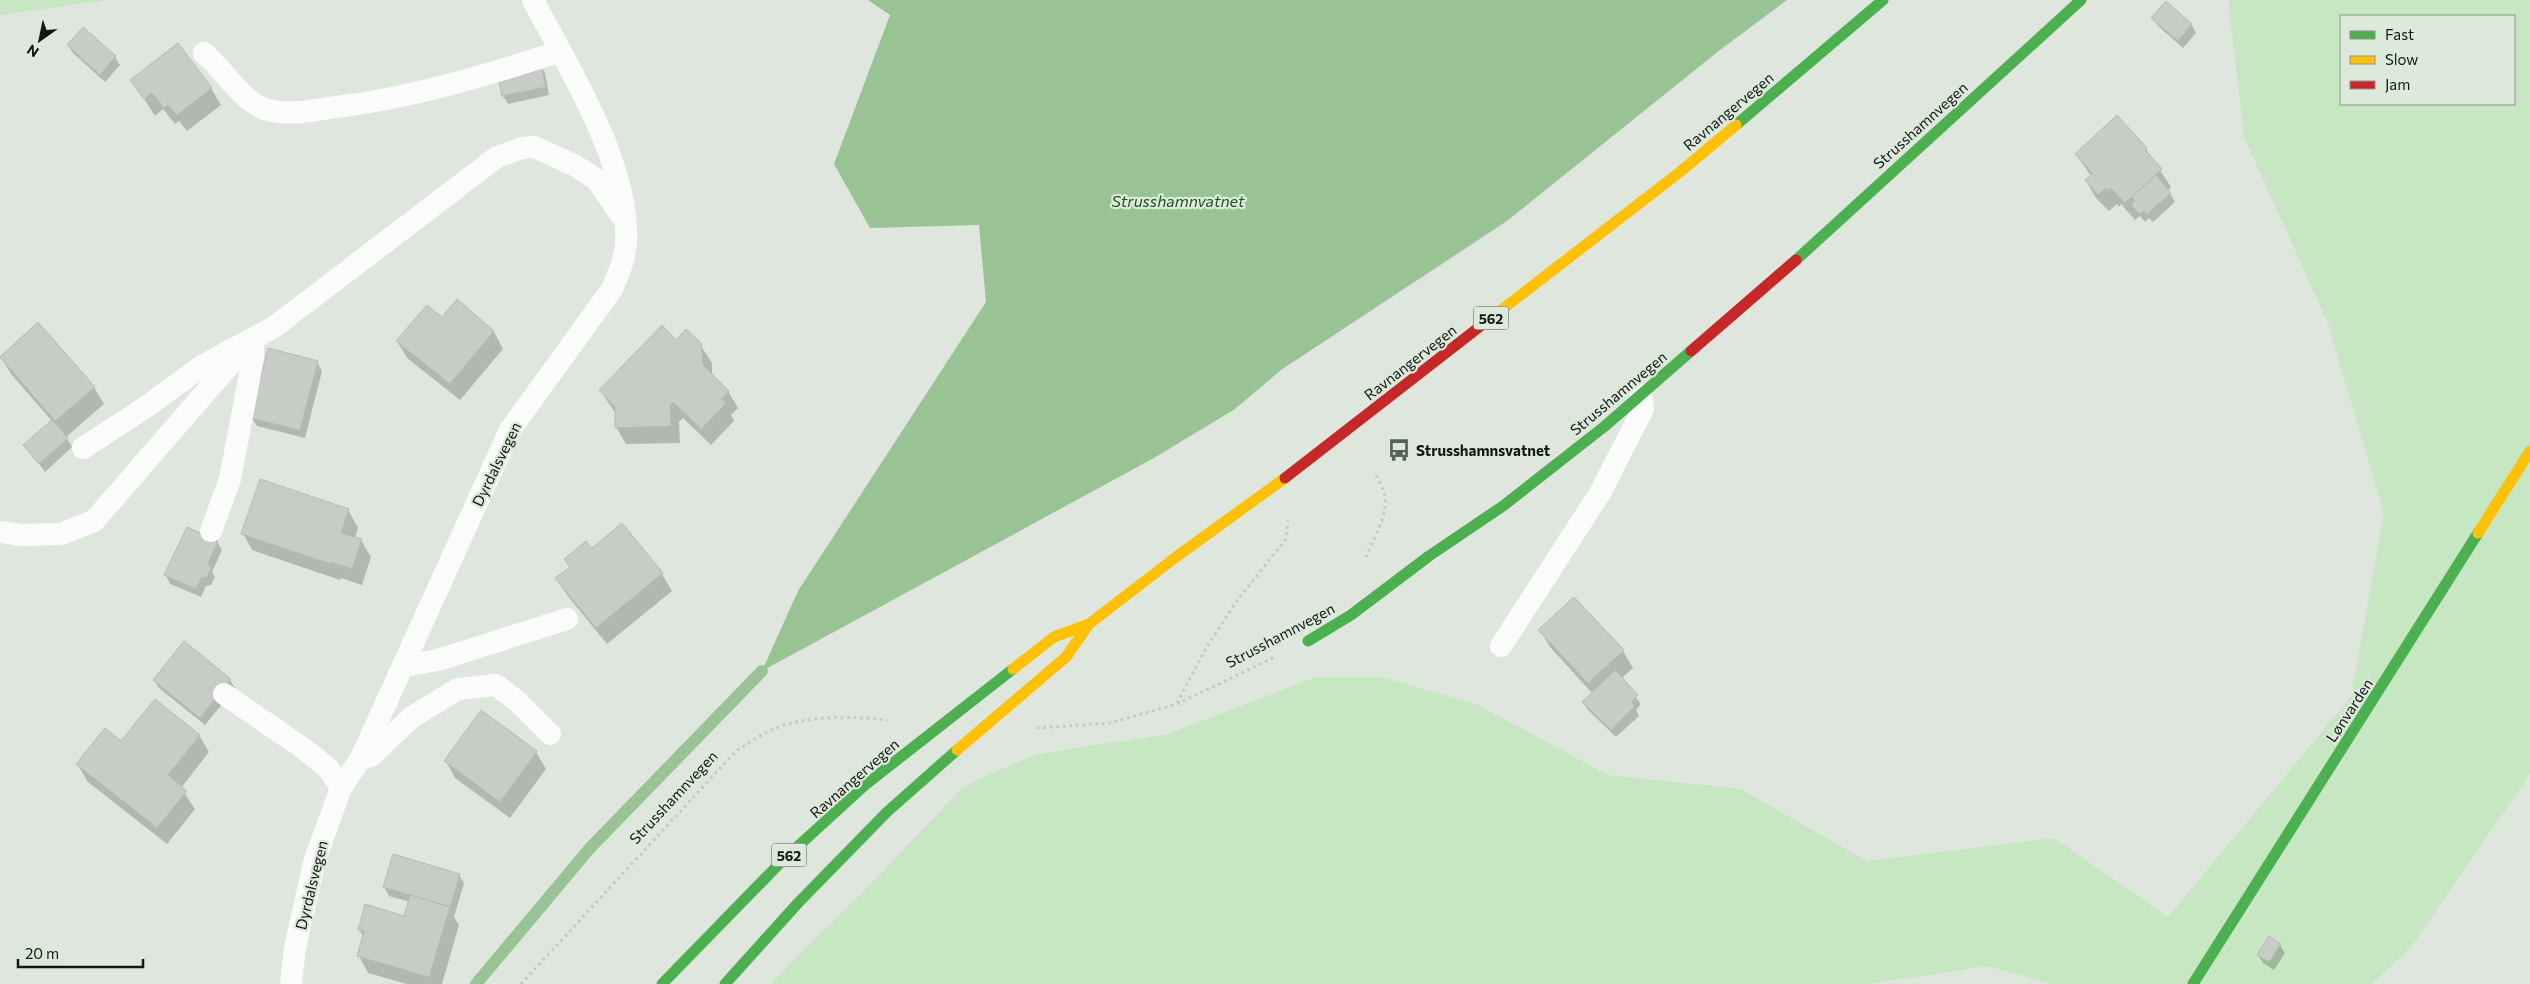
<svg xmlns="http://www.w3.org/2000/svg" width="2530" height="984" viewBox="0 0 2530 984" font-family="Commissioner,sans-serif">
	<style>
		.green { fill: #c6e7c1; fill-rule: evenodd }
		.water { fill: #9ac395 }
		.shadow { fill: #0003 }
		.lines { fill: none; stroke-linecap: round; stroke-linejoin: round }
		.stream { stroke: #9ac395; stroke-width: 12 }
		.building { fill: #c7ccc6; stroke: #b5bbb5 }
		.path { stroke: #c5c7c4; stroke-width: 3; stroke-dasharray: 2.5 4; stroke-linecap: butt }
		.lane { stroke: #fafbfa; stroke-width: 22 }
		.fast { stroke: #4caf50; stroke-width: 11 }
		.slow { stroke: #ffc107; stroke-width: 11 }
		.jam { stroke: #c62828; stroke-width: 11 }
		.labels { text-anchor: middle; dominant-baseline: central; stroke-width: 4.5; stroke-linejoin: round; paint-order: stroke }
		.shield { fill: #dde9db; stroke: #50574f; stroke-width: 1 }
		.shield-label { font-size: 14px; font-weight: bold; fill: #131813 }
		.street-label { font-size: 15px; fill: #131813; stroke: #dde9db }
		.poi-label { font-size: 15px; font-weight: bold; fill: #131813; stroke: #dde9db; text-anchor: start }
		.water-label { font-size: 16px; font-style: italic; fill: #1b5417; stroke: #dde9db }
	</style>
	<rect width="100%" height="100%" fill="#dfe6de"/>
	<g class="green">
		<path d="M0,0H106L0,15Z"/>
		<path d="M2228,0H2530V774L2411,947L2372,984H2050L1988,966L1868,984H770L864,891L964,786L1037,754L1168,734L1316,677H1383L1478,705L1608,775L1741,789L1867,861L2054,838L2168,917L2351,697L2384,513L2327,321L2244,137ZM2341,16H2514V104H2341Z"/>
	</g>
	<path class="water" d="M868,0H1787L1720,50L1507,221L1281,370L1235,409L1154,458L762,671L798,591L986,302L979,225L870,228L834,164L890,15Z"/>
	<g class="shadow">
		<path d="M2153,18L2191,24L2196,33L2183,48L2158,26Z"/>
		<path d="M83,29L115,57L120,65L105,82L73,53L68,45Z"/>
		<path d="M540,65L545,73L549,95L508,104L503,96Z"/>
		<path d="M132,80L211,88L221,105L187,131L179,121L175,124L163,109L155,116Z"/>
		<path d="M2117,117L2146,149L2171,187L2168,190L2175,202L2153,222L2149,218L2145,222L2140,216L2135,220L2121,204L2119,207L2117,204L2109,211L2096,198L2086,181L2091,176L2076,154Z"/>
		<path d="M457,301L494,332L503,349L460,400L407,358L397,341L442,319Z"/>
		<path d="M686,331L701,346L712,363V376L728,391L738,408L731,415L734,421L711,445L683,418L679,422L680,443L626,444L616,427V414L600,390L676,341Z"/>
		<path d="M1,357L94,387L104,404L66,437L72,447L45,472L25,445L52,421L11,374Z"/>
		<path d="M317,362L322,371L305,438L257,426L252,418Z"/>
		<path d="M348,510L358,528L355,538L361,540L371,557L362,585L341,578L340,580L252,550L243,533Z"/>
		<path d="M217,542L222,550L212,572L215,577L211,585L206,586L201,597L170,584L166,575Z"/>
		<path d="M592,550L662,574L672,591L607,644L567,595L557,579L570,568L565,560Z"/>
		<path d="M1540,630L1623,651L1633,668L1621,679L1641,704L1636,710L1639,716L1616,737L1588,710L1583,702L1592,693L1550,647Z"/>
		<path d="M154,680H230L235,688L205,725L159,688Z"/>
		<path d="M199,735L209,752L181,788L195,809L167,844L88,782L78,765L121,743Z"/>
		<path d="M536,752L546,769L510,818L455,778L446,761Z"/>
		<path d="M459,875L464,883L454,917L459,925L442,984H407L368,973L359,956L364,938L359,929L405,918L410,902L389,896L384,887Z"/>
		<path d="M2280,945L2285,953L2274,970L2263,963L2258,955Z"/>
	</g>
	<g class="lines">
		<path class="stream" d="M476,984L590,848L762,671"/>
	</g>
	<g class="building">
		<path d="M2166,1L2192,24L2178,41L2151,18Z"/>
		<path d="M83,27L116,56L100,75L67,45Z"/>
		<path d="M178,43L212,88L177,115L168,105L164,108L152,93L144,99L130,80Z"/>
		<path d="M541,63L546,87L502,96L497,72Z"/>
		<path d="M2117,115L2147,148L2145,150L2162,169L2125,203L2111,188L2108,191L2106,188L2098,195L2085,180L2092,173L2075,154Z"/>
		<path d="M2156,175L2171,193L2147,214L2144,211L2140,214L2131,205L2135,201L2132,197Z"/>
		<path d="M457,299L494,331L450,384L396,341L427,305L442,317Z"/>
		<path d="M38,322L95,387L55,421L0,357Z"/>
		<path d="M662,325L676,340L686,329L701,343L703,365L729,391L721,399L726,403L701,429L673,402L670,405L671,426L615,428V407L599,390Z"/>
		<path d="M268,348L318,361L300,430L250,418Z"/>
		<path d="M52,420L68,438L39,464L23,445Z"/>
		<path d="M260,479L349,509L341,533L362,539L352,569L331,562V564L241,534Z"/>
		<path d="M622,523L663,573L596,628L555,578L570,567L564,559L586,541L592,548Z"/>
		<path d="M187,527L218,541L208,563L211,568L207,577L201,578L196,589L164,575Z"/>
		<path d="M1574,597L1624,650L1588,683L1538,630Z"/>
		<path d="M184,641L231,679L200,718L153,680Z"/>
		<path d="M1615,670L1638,695L1631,702L1635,706L1611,730L1582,702Z"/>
		<path d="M155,699L200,735L168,775L187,791L157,828L76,764L105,728L121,741Z"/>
		<path d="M481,710L537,751L500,802L444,761Z"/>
		<path d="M393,854L460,874L450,907L383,887Z"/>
		<path d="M410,895L450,907L429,977L357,956L364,931L358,930L365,904L404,916Z"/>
		<path d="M2269,936L2281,944L2269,962L2257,955Z"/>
	</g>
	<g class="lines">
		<g class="path">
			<path d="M1366,557C1373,539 1390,513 1384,492C1382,486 1378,479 1375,473"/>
			<path d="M1177,703L1205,650L1236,602L1286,539L1288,521"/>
			<path d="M1037,728L1110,723L1177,704L1277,656"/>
			<path d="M521,984L736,751C749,743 763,733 776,728C810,715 853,716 887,720"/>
		</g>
		<g class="lane">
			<path d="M204,53C223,69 242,101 265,109C285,116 309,111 329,108C407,99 481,77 555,53L561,54"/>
			<path d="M83,448L146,407L202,366L274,327L497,157L522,148L534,147L574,165L596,179L621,215"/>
			<path d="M0,532L22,535L61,534L94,521L251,340L253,342V358L230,479L211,531"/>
			<path d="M1501,646L1600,493L1643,409L1641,394"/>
			<path d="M404,666L438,660L567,619"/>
			<path d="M224,694L300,746L328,768L341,788"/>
			<path d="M362,758L371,756L412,717L458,689L496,685L517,701L550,734"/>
			<path d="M291,984L295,948L315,859L341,788L361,758L510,430L612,289C619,273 625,259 626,242C630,164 568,67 533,0"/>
		</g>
		<g class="fast">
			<path d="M1736,125L1883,0"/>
			<path d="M1796,260L2081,0"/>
			<path d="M1308,641L1351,615L1429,556L1503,506L1605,426L1691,351"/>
			<path d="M662,984L784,859L865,785L1013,669"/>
			<path d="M725,984L798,903L887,812L957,750"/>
			<path d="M2193,984L2478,533"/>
		</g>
		<g class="slow">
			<path d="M1487,321L1680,172L1736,125"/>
			<path d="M2478,533L2530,451"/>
			<path d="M1013,669L1054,637L1089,624L1176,557L1285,478"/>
			<path d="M957,750L1066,657L1089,624"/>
		</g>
		<g class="jam">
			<path d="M1691,351L1796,260"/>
			<path d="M1285,478L1487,321"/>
		</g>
	</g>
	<defs>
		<symbol id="bus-bare" viewBox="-9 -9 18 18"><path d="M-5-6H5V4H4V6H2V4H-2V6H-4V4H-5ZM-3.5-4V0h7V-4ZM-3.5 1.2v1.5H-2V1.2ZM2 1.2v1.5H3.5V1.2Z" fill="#5a605a" stroke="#dde9db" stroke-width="2.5" paint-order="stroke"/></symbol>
	</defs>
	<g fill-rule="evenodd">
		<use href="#bus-bare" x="1383" y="434" width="32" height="32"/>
	</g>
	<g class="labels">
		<g class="shield">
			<rect x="1473.5" y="306.5" width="35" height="23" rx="4"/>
			<rect x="771.5" y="843.5" width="35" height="23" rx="4"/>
		</g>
		<g class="shield-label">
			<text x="1491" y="318">562</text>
			<text x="789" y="855">562</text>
		</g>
		<g class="street-label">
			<text transform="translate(1728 111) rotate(-40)">Ravnangervegen</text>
			<text transform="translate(1920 125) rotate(-42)">Strusshamnvegen</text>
			<text transform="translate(1410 362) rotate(-38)">Ravnangervegen</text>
			<text transform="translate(1618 393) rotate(-40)">Strusshamnvegen</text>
			<text transform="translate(496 464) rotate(-64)">Dyrdalsvegen</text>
			<text transform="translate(1280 635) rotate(-28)">Strusshamnvegen</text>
			<text transform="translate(2349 710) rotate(-57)">Lønvarden</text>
			<text transform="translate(854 778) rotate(-41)">Ravnangervegen</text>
			<text transform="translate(673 797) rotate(-47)">Strusshamnvegen</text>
			<text transform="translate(311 885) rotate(-76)">Dyrdalsvegen</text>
		</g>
		<g class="poi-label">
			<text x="1416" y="450">Strusshamnsvatnet</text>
		</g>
		<g class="water-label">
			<text x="1178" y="200">Strusshamnvatnet</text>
		</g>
	</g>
	<rect x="2340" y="15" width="175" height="90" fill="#dde9db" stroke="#8c958b"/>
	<rect x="2350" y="31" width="25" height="8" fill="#4caf50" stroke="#8c958b"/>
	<text x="2385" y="40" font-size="15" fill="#131813">Fast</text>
	<rect x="2350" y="56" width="25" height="8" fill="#ffc107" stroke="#8c958b"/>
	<text x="2385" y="65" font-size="15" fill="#131813">Slow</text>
	<rect x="2350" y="81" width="25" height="8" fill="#c62828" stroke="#8c958b"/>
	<text x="2385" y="90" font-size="15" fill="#131813">Jam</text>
	<g transform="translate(40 40) rotate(213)" stroke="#dde9db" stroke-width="4" paint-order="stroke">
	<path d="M0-4L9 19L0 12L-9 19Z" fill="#131813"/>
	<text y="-8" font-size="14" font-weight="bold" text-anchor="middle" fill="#131813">N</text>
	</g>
	<path d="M18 959v8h125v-8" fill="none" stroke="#131813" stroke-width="2.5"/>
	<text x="25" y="959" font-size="15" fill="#131813" stroke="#dde9db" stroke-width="4" paint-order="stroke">20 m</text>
</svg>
